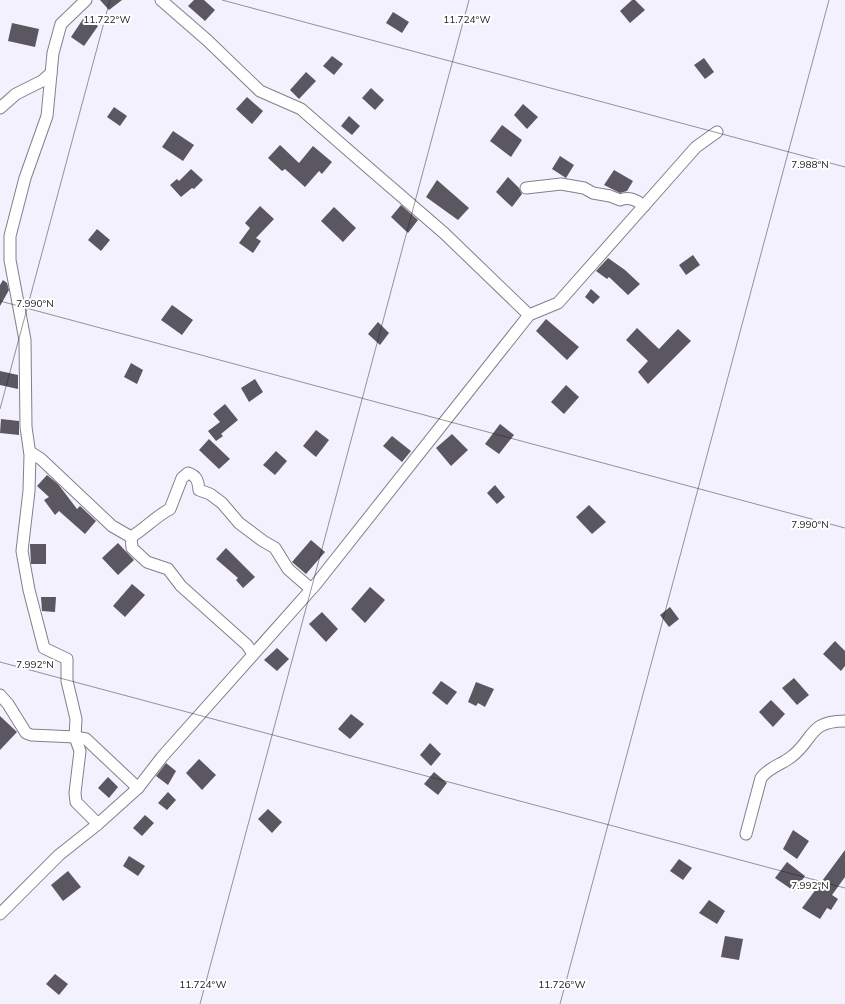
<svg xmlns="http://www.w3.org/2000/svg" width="845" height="1004" viewBox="0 0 845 1004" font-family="Mulish,sans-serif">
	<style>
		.building { fill: #5b5760 }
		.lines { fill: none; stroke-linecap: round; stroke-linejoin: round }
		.minor-casing { stroke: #81808a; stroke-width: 13 }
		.minor { stroke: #fff; stroke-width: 11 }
		.ticks { fill: none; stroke: #1d1c20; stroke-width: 1; stroke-opacity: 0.45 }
		.ticks-label { font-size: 10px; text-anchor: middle; fill: #1d1c20; stroke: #fff; stroke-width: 4; stroke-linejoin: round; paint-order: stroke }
	</style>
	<rect width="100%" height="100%" fill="#f3f1fd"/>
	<g class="building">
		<path d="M100,0H122L109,10Z"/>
		<path d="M194,0H204L215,10L205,21L188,6Z"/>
		<path d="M632,0H635L645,10L630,23L620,11Z"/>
		<path d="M393,12L409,22L402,33L386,23Z"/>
		<path d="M85,16L98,26L84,46L71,37Z"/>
		<path d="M12,23L39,29L35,47L8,41Z"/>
		<path d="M332,56L343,64L334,75L323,66Z"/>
		<path d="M704,58L714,72L705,79L694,65Z"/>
		<path d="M306,72L316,81L299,99L290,90Z"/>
		<path d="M371,88L384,100L375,110L362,98Z"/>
		<path d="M247,97L263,111L252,124L236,109Z"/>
		<path d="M523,104L538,117L527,129L514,115Z"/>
		<path d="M114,107L127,116L120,126L107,117Z"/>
		<path d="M349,116L360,126L352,135L341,126Z"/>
		<path d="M502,125L522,140L511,157L490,141Z"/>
		<path d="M173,131L194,145L183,161L162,147Z"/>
		<path d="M280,145L299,163L313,146L332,162L322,174L319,171L305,187L285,169L282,171L268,158Z"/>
		<path d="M560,156L574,165L566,178L552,169Z"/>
		<path d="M191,169L203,180L194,189L192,188L181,197L170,185L177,179L179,181Z"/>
		<path d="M614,170L633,181L627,191L620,193L604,185Z"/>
		<path d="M508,177L519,188L522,194L512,207L496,192Z"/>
		<path d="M437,180L469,208L458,220L426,197Z"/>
		<path d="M401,205L418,220L408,233L391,217Z"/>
		<path d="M260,206L274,219L256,238L261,241L253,253L239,243L250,228L245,223Z"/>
		<path d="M334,207L356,228L343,242L321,221Z"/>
		<path d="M97,229L110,240L101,251L88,240Z"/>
		<path d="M693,255L700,265L686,275L679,265Z"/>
		<path d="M608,258L625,270L640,284L628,295L609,277L607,279L596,271Z"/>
		<path d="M3,280L7,283L9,290L0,306V285Z"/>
		<path d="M591,289L600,297L593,304L585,297Z"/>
		<path d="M172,305L193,320L182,335L161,320Z"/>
		<path d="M546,319L579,347L567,360L536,331Z"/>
		<path d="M378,322L389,333L380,345L368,334Z"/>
		<path d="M637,328L659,349L678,329L691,341L648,384L638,372L648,361L626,340Z"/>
		<path d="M131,363L143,370L137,384L124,377Z"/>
		<path d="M0,371L18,375V389L0,385Z"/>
		<path d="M255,379L263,392L249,402L241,388Z"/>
		<path d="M566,385L579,397L564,414L551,402Z"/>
		<path d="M225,404L238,420L221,434L223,436L216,441L208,431L220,422L213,414Z"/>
		<path d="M1,419L19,421V435L0,433Z"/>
		<path d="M500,424L514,435L499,454L485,444Z"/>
		<path d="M316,430L329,440L316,457L303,446Z"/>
		<path d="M452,434L468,450L451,466L436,448Z"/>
		<path d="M392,436L411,451L402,462L383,446Z"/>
		<path d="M209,439L230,459L219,469L199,450Z"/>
		<path d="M276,451L287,461L275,475L263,465Z"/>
		<path d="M47,475L58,484L77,509L80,506L96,521L85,534L59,511L55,515L44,500L49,497L37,486Z"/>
		<path d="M495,485L505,497L497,504L487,493Z"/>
		<path d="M589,505L606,522L592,534L576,517Z"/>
		<path d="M311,540L325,552L306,574L292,562Z"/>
		<path d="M118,543L134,560L118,575L102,558Z"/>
		<path d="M30,544H46V564H31Z"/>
		<path d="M226,548L255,577L243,588L236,580L238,578L216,559Z"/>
		<path d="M132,584L145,595L125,617L113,606Z"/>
		<path d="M370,587L385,600L365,623L351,609Z"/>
		<path d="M41,597H56L55,612L42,611Z"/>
		<path d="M670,607L679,619L669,627L660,615Z"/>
		<path d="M322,612L338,629L326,642L309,624Z"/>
		<path d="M835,641L845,651V666L841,671L823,654Z"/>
		<path d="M277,648L289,659L277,671L264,660Z"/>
		<path d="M794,678L809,695L797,705L782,688Z"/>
		<path d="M441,681L457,692L447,705L432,693Z"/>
		<path d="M476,682L494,689L485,707L478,703L476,706L468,702Z"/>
		<path d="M771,700L785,714L773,727L759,712Z"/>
		<path d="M351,714L364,724L350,739L338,729Z"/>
		<path d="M0,716L17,732L0,750Z"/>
		<path d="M430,743L441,754L431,766L420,755Z"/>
		<path d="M199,759L216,775L202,790L186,773Z"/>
		<path d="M166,763L176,771L168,785L156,776Z"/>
		<path d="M434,772L447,783L438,795L424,784Z"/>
		<path d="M108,777L118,787L109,798L98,788Z"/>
		<path d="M168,792L176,800L167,810L158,803Z"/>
		<path d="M268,809L282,822L272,833L258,819Z"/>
		<path d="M145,815L154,823L142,836L133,828Z"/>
		<path d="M793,830L809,841L797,859L783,849Z"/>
		<path d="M845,850V877L832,895L838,899L831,910L827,908L820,919L802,908Z"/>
		<path d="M129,856L145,866L138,876L123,866Z"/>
		<path d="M679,859L692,868L683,880L670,871Z"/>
		<path d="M787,862L805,876L794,891L775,878Z"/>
		<path d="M68,871L81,887L63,901L51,885Z"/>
		<path d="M709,900L725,911L717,924L699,913Z"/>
		<path d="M725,936L743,939L739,960L721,957Z"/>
		<path d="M55,974L68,984L59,995L46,984Z"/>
	</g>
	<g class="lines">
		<defs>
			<g id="minor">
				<path d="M86,0L61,24L53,53L47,116L25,178L10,236V260L25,340L26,427L30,455L29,491L22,551L29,590L44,648L67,659V681L76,719L75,737L80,751L75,793L76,802L98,824"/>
				<path d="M161,0L207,40L260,91L301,109L356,157L444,233L529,315"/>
				<path d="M0,108L16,94L42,81L51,73"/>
				<path d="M526,188L561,184L584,188L593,193L610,196L620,200C629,196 636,200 644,206"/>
				<path d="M30,452L41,459L112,526L131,537L132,548L147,562L168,569L181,586L247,645L253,654"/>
				<path d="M131,537C145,529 156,516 170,509L182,478L188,473C197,476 198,481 199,490L210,494L222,503L239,523L263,541L275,548L288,569L311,589"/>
				<path d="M0,695L8,704L26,733L31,735L75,737L86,739L138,788"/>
				<path d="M746,834L761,778C769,767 781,765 791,757C814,740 808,721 845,721"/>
				<path d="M0,914L59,855L98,824L138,788L162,757L316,584L529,315L558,303L696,147L717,132"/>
			</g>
		</defs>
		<use href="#minor" class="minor-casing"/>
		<use href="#minor" class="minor"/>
	</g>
	<path class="ticks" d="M222,0L845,167M0,301L845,528M0,409L110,0M0,662L845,888M200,1004L469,0M560,1004L829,0"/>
	<g class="ticks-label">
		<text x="107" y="23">11.722°W</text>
		<text x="467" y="23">11.724°W</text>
		<text x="810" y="168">7.988°N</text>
		<text x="35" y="307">7.990°N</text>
		<text x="810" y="528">7.990°N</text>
		<text x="35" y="668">7.992°N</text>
		<text x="810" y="889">7.992°N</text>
		<text x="203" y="988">11.724°W</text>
		<text x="562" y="988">11.726°W</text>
	</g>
</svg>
